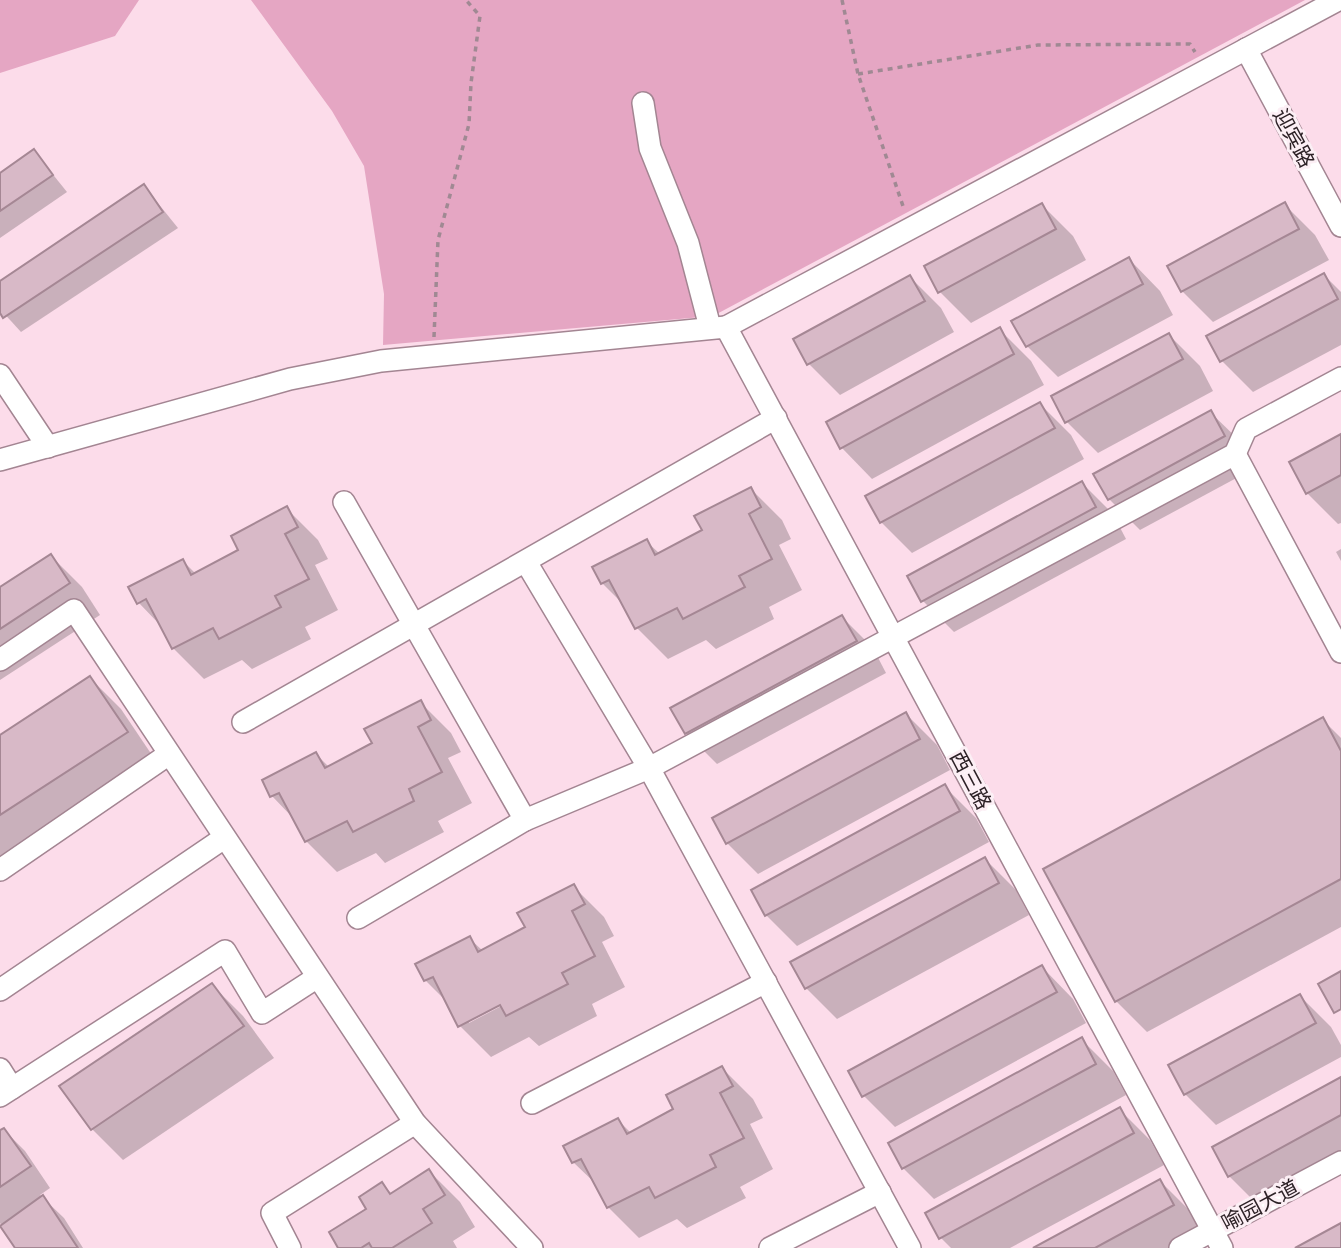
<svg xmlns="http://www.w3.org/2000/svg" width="1341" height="1248" viewBox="0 0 1341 1248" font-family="Helvetica,'Noto Sans SC',sans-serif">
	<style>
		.green { fill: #e5a6c3 }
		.shadow { fill: #0003; fill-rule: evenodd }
		.building { fill: #d8b9c7; stroke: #a58794; stroke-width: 2 }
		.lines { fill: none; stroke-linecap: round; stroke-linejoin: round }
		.minor-casing { stroke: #a38592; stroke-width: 24 }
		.path { stroke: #a08993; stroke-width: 3.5; stroke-dasharray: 5 5; stroke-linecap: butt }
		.minor { stroke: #fff; stroke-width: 21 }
		.labels { text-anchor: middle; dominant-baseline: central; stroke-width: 6; stroke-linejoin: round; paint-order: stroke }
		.street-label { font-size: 21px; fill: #2d2227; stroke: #fceff5 }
	</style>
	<rect width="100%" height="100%" fill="#fcdcea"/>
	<g class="green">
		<path d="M0,0H139L115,36L0,73Z"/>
		<path d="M251,0H1305L713,316L383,345L384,294L364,166L332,111Z"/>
	</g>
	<g class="shadow">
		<path d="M34,151L67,192L0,238V175Z"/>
		<path d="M144,186L178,228L21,332L0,309V283Z"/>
		<path d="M1284,204L1315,235L1329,260L1213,322L1182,291Z"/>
		<path d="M1042,205L1073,236L1086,260L971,323L940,292Z"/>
		<path d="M1129,259L1160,291L1173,315L1058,377L1027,346Z"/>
		<path d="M1324,275L1341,292V345L1253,392L1222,361L1208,337Z"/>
		<path d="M910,277L941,308L954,332L840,395L809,364Z"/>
		<path d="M1000,330L1031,361L1044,385L872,479L841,447Z"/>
		<path d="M1169,335L1200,366L1213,391L1098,453L1067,422Z"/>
		<path d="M1040,404L1071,435L1084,459L912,553L881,522Z"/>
		<path d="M1210,412L1242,443L1255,468L1140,530L1109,499Z"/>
		<path d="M1341,436V523L1338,524L1307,493Z"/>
		<path d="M1082,483L1113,514L1126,539L954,632L923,601Z"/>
		<path d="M751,489L782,520L791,539L779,545L802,590L769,607L774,619L716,649L706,640L668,659L637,628L625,606L602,583L646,541L660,554L704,531Z"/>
		<path d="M287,509L318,540L328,559L315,565L338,610L305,627L311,639L252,669L242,660L204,679L173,648L162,627L139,603L131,588L183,561L196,574L240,551Z"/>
		<path d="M1341,549V561L1336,552Z"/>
		<path d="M51,556L82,587L100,615L0,680V589Z"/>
		<path d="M842,617L873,648L886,673L717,764L686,733Z"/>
		<path d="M90,678L121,709L158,764L0,866V737Z"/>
		<path d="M420,702L451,733L461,752L448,758L472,803L438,821L444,832L385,863L376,853L337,872L306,841L295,820L272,796L316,754L329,767L374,744Z"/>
		<path d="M906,714L937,745L950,770L758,874L727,843Z"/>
		<path d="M1322,719L1341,738V927L1147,1032L1116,1001Z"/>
		<path d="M945,787L976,818L989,842L797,946L766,915Z"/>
		<path d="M985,859L1016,890L1029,915L837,1019L806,988Z"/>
		<path d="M573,886L604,917L614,936L602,942L625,987L592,1004L597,1016L539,1046L529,1037L491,1057L460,1026L449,1004L425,980L469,938L483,951L527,928ZM507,999L509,1002L469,1023V1019Z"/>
		<path d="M1042,967L1073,999L1086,1023L895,1127L864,1096L850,1071Z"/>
		<path d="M212,985L243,1016L274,1058L123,1160L92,1129Z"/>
		<path d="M1300,996L1331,1027L1341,1045V1057L1216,1125L1185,1094Z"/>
		<path d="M1082,1040L1113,1071L1126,1095L934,1199L903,1168Z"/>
		<path d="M722,1068L753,1099L763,1118L750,1124L773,1169L740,1187L746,1198L687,1228L677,1219L639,1238L608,1207L597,1185L573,1162L618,1120L631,1133L676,1110Z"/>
		<path d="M1341,1079V1163L1260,1207L1229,1176Z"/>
		<path d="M1119,1109L1150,1140L1164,1165L1010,1248H951L941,1238Z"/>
		<path d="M4,1130L25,1151L50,1188L40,1195L64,1218L83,1248H17L0,1223V1133Z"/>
		<path d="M429,1171L460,1202L475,1227L453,1241L457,1248H341L382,1184L392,1194Z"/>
		<path d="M1160,1181L1191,1212L1204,1237L1184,1248H1036Z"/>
	</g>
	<g class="building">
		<path d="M34,149L53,175L0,211V173Z"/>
		<path d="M144,184L163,212L3,318L0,313V281Z"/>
		<path d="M1285,202L1299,229L1181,292L1167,266Z"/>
		<path d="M1042,203L1056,229L938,293L924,266Z"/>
		<path d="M1129,257L1143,284L1026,347L1011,321Z"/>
		<path d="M1324,273L1338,299L1220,362L1206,336Z"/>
		<path d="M910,275L925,301L807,365L793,339Z"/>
		<path d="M1000,327L1014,354L840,449L826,422Z"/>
		<path d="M1169,333L1183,359L1065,423L1051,396Z"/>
		<path d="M1040,402L1055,428L880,523L865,496Z"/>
		<path d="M1211,410L1225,436L1108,500L1093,474Z"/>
		<path d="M1341,434V475L1306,494L1289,462Z"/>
		<path d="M1082,481L1096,507L921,602L907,576Z"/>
		<path d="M751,487L761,507L749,514L772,559L739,576L745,587L683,619L677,608L635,629L609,580L601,584L592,567L647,539L655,555L702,530L694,516Z"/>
		<path d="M287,506L298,527L285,534L309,579L275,596L281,607L219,639L213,628L172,649L146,599L137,604L128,587L183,559L191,575L238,550L231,536Z"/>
		<path d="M51,554L70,583L0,629V587Z"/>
		<path d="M842,615L857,641L685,734L670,708Z"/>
		<path d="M90,676L128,732L0,815V735Z"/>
		<path d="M421,700L431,720L418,727L442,772L409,789L414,801L353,832L347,821L305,842L279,793L270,797L262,780L316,752L325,768L372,743L364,729Z"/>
		<path d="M906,712L920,739L726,844L712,818Z"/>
		<path d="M1323,717L1341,751V879L1115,1002L1043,869Z"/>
		<path d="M945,784L960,811L765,916L751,890Z"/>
		<path d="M985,857L999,883L805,989L790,962Z"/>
		<path d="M574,884L585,904L572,911L595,956L562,973L568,984L506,1016L500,1005L458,1027L433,977L424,981L415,964L470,936L478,952L525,927L517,913Z"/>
		<path d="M1042,965L1057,992L862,1097L848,1071Z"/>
		<path d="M1341,971V1009L1334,1013L1318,984Z"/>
		<path d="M212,983L244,1026L91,1130L59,1086Z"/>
		<path d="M1300,994L1316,1023L1184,1095L1168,1065Z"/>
		<path d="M1082,1037L1096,1064L902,1169L888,1143Z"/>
		<path d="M722,1066L733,1086L720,1093L744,1138L710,1155L716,1167L655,1198L649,1187L607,1208L581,1159L572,1163L563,1146L618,1118L627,1134L673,1109L666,1095Z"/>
		<path d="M1341,1077V1115L1228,1177L1212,1147Z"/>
		<path d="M1120,1107L1134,1133L939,1239L925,1213Z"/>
		<path d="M4,1128L31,1166L0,1187V1130Z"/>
		<path d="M429,1169L445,1195L423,1209L432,1223L392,1248H372L369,1243L361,1248H338L329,1232L366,1209L359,1197L382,1182L390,1194Z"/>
		<path d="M1160,1179L1174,1205L1095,1248H1033Z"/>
		<path d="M43,1195L78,1248H15L0,1226Z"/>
		<path d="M1341,1223V1248H1295Z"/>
	</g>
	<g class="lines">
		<defs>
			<g id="minor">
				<path d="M1246,49L1341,226"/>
				<path d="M643,103L650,148L688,243L710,327"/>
				<path d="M726,327L1338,0"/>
				<path d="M0,375L48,447"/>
				<path d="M1235,454L1341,652"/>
				<path d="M0,460L290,379L381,361L726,327L1222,1248"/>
				<path d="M344,502L525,820"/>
				<path d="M526,562L649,768L910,1248"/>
				<path d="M0,660L74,610L415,1123L532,1248"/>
				<path d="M243,722L776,418"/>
				<path d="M0,870L169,754"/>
				<path d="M358,918L525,820L649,768L1235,454L1246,429L1341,378"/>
				<path d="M0,990L224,838"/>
				<path d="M0,1069L12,1088"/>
				<path d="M0,1096L225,951L262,1013L316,978"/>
				<path d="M532,1103L766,982"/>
				<path d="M290,1248L272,1213L415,1123"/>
				<path d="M770,1248L880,1192"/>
				<path d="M1180,1248L1341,1162"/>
			</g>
		</defs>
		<use href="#minor" class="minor-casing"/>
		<g class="path">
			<path d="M842,0L858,74L904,209"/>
			<path d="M858,74L1038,45L1190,44L1195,52"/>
			<path d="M434,337L438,240L469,124L471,83L480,16L466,0"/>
		</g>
		<use href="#minor" class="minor"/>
	</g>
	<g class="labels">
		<g class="street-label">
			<text transform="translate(1294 138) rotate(62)">迎宾路</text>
			<text transform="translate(971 780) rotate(62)">西三路</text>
			<text transform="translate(1260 1205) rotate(-28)">喻园大道</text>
		</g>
	</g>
</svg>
